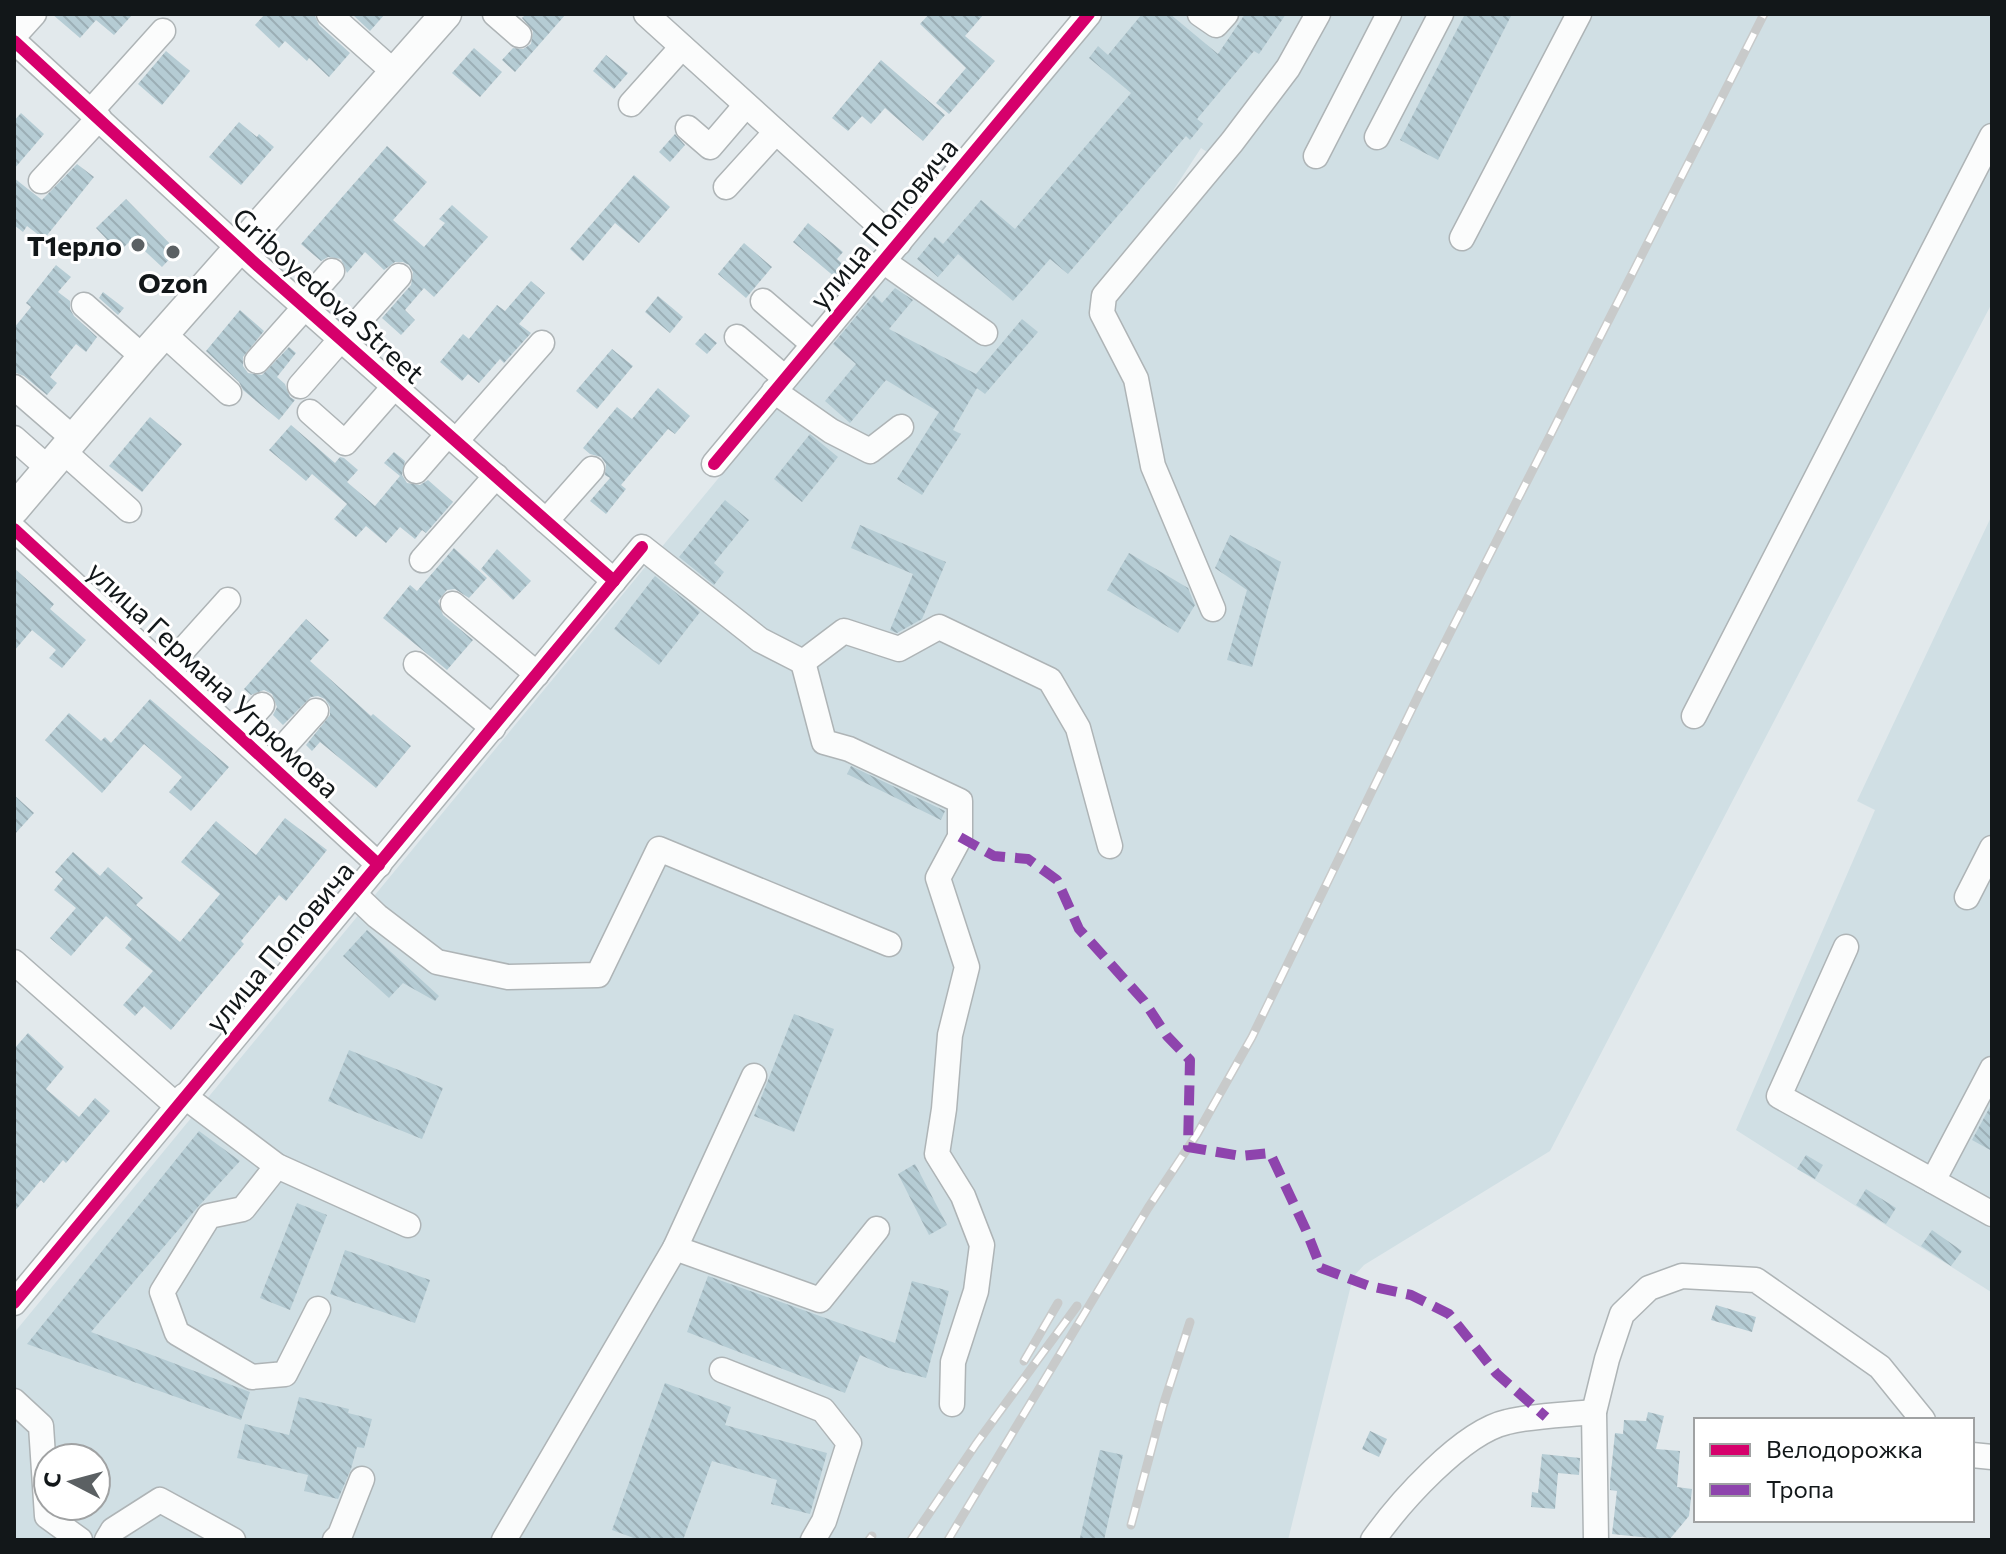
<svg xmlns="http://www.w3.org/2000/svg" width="2006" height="1554" viewBox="0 0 2006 1554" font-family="Commissioner,sans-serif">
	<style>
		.built { fill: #d0dfe4; fill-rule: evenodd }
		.building { fill: url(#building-back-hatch) }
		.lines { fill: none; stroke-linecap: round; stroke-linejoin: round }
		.minor-casing { stroke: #aeb4b6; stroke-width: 27 }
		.major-casing { stroke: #aeb4b6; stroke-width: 33 }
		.path { stroke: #d4d5d7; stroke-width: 3; stroke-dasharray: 2 6; stroke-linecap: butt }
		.minor { stroke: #fbfcfc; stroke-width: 24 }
		.major { stroke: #fbfcfc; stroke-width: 30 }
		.rail-casing { stroke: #c8caca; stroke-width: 9 }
		.rail { stroke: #fff; stroke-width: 6; stroke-dasharray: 18; stroke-linecap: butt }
		.quiet { stroke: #8e44ad; stroke-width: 10; stroke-dasharray: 20 10; stroke-linecap: butt }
		.cycleway-casing { stroke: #fff; stroke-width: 17 }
		.cycleway { stroke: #d6006c; stroke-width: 12 }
		.poi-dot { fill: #5b6063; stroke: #fff; stroke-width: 3 }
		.labels { text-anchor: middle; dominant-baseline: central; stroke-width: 6; stroke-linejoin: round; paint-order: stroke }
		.street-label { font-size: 28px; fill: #121719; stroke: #fff }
		.poi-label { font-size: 28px; font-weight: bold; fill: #121719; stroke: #fff; text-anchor: end }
	</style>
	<defs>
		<pattern id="building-back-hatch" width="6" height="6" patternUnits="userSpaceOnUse" patternTransform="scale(2)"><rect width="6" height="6" fill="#b5ccd4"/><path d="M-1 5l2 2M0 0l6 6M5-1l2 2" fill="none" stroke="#9baeb5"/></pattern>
	</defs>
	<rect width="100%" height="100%" fill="#e2e9ec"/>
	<g class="built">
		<path d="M1101,14H1992V303L1550,1151L1364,1265L1353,1277L1288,1540H14V1333ZM1201,148L1213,156L1142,238ZM48,1458H96V1506H48Z"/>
		<path d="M1992,515V1291L1991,1292L1736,1130L1875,810L1857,801Z"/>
	</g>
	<g class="building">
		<path d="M52,14H133L114,35L96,20L80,38Z"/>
		<path d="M265,14H314L319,25L350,53L329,77L309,58L307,61L285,41L279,48L255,25Z"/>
		<path d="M352,14H385L370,31Z"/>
		<path d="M526,14H566L515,72L502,60L513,48L523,49L531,44L533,31L522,18Z"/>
		<path d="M929,14H984L965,36L995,61L949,114L936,103L966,68L920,24Z"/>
		<path d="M1142,14H1170L1218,54L1245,14H1286L1259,54L1254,51L1197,119L1203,124L1190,140L1186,136L1068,274L1050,259L1013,301L958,254L938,277L917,259L935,237L943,244L981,200L1015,229L1131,93L1089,58L1098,46L1108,55Z"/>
		<path d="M1465,14H1512L1438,160L1400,140Z"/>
		<path d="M474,48L502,72L480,97L452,73Z"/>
		<path d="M166,51L190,71L162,105L138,84Z"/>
		<path d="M606,55L628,73L614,89L593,71Z"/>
		<path d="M881,60L945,115L923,141L885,108L871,124L862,116L848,131L832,118Z"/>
		<path d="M21,113L44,134L14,169V121Z"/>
		<path d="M239,122L257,137L259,134L274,147L241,185L209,157Z"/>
		<path d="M675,134L685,145L670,162L659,152Z"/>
		<path d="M387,146L427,182L393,220L424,247L445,223L439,219L452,205L488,237L434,297L424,288L405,310L415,320L401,335L382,318L411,285L413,272L409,265L403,262H395L384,270L365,252L347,273L341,259L328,257L321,261L301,244Z"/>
		<path d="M77,164L94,177L44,239L27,226L23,232L14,225V178L42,200Z"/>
		<path d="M634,175L670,207L639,243L615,223L583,261L570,249Z"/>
		<path d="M126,199L177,251L162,267L132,239L119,252L96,228Z"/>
		<path d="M808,223L843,252L837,259L845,266L836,278L793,242Z"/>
		<path d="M744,243L772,267L746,298L718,274Z"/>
		<path d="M56,265L71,277L58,292L70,301V309L74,316L97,337L86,352L76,344L50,377L57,383L47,395L24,376L14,372V328L31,307L26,303Z"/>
		<path d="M531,281L545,293L519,324L531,333L504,363L500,359L479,383L468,374L462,381L440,362L463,334L469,339L497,305L505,311Z"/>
		<path d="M895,288L913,300L889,329L976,374L1022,319L1038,332L985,394L977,388L953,430L961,434L922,495L897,479L939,412L886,380L850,423L825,401L856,364L833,344L874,295L882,303Z"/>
		<path d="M103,292L124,308L118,315L99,298Z"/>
		<path d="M658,296L683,317L670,333L645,312Z"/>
		<path d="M240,310L264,331L243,357V366L248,373L262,375L289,347L296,353L277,377L285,384L290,397L295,400L279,420L243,390L239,382L206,351Z"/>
		<path d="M705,333L717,343L707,354L695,344Z"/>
		<path d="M612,349L633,366L597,409L576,391Z"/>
		<path d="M658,388L690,416L675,434L668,429L621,485L626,489L606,514L590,501L610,478L605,475L606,464L601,457L590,454L583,448L617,407L632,419Z"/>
		<path d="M150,417L182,444L142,492L109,466Z"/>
		<path d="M291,425L335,463L340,457L344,458L358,470L347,482L375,506L400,476L384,463L394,452L405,461L402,475L407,483L420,485L428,480L453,502L426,533L422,530L415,539L400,527L386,543L366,526L356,537L334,519L347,504L312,474L306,481L269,450Z"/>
		<path d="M810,434L838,457L802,502L774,479Z"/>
		<path d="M725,500L749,520L714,563L724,572L714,585L679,557Z"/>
		<path d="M860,525L946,562L922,619L897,633L890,630L913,574L851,548Z"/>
		<path d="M1230,535L1281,562L1252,667L1227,660L1247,590L1215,568Z"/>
		<path d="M454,548L487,578L469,598L455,589L447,590L438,601L443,615L473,640L447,670L383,618L410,585L417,591Z"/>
		<path d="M497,549L531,581L513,600L481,569Z"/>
		<path d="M1129,553L1188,588L1195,605L1178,633L1107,590Z"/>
		<path d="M14,568L54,604L50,609L86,640L62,668L49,658L56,650L32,630L14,651Z"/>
		<path d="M655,576L700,612L659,665L614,629Z"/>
		<path d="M306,619L329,640L310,661L371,716L373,714L411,746L376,788L320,742L312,751L306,745L330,715V707L325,699L318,696L311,697L283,725L273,715L277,707L272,694L264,690L251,695L244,689Z"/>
		<path d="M150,699L229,767L191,811L169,792L182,777L144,744L102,793L45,740L69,713L101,741L105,737L111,743Z"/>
		<path d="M851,766L945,811L941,820L847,774Z"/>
		<path d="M14,795L34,813L14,835Z"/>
		<path d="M285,818L327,850L286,901L279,895L241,941L244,944L171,1030L144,1006L135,1016L123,1005L153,971L125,948L132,939L106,916L71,956L50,938L76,908L54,890L63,879L55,872L73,852L100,876L108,867L143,898L136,905L180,942L220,894L181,862L216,821L256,855Z"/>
		<path d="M367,930L439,996L435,1001L403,983L389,998L343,956Z"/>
		<path d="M794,1014L834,1029L794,1132L754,1116Z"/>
		<path d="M28,1033L64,1067L46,1089L79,1117L95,1098L110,1111L66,1163L63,1160L44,1183L41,1180L14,1212V1049Z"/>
		<path d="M349,1050L443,1088L422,1139L328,1101Z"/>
		<path d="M1992,1103V1151L1972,1140Z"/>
		<path d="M199,1131L240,1161L197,1208L91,1332L250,1392L241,1420L27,1344Z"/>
		<path d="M1806,1155L1823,1165L1815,1179L1797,1169Z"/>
		<path d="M915,1164L947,1225L929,1235L898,1174Z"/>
		<path d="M1866,1189L1896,1208L1886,1224L1856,1205Z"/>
		<path d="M297,1203L327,1215L290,1310L260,1298Z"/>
		<path d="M1932,1230L1962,1251L1951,1266L1921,1246Z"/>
		<path d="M345,1250L430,1280L415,1323L330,1294Z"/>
		<path d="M708,1276L895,1343L912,1281L949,1291L926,1378L889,1368L860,1355L845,1393L687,1332Z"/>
		<path d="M1716,1305L1756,1317L1752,1332L1711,1320Z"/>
		<path d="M665,1383L731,1407L725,1425L827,1453L810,1514L771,1504L777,1480L712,1461L683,1540H639L612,1530Z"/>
		<path d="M299,1397L349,1409L348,1413L372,1419L364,1448L357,1447L351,1469L338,1499L304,1491L308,1475L237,1458L245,1424L289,1435Z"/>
		<path d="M1648,1412L1664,1416L1656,1449L1680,1451L1677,1487L1692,1489L1689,1516L1669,1540L1612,1534L1617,1491L1610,1490V1482L1615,1433L1623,1434L1624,1420L1646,1421Z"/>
		<path d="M1370,1431L1387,1439L1379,1457L1362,1449Z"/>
		<path d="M1100,1450L1123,1455L1104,1540H1089L1080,1538Z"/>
		<path d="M1542,1454L1580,1458L1579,1475L1558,1473L1555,1509L1531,1507L1532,1492L1538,1493Z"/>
	</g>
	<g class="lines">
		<defs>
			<g id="minor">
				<path d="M329,14L394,72"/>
				<path d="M495,14L519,35"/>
				<path d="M646,14L899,243"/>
				<path d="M1200,14L1216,25L1226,14"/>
				<path d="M14,36L34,14"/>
				<path d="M14,41L258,266L614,581"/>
				<path d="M631,104L682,47"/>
				<path d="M91,111L163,31"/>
				<path d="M688,128L710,147L746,105"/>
				<path d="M1377,137L1441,14"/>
				<path d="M1316,156L1389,14"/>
				<path d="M41,181L99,118"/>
				<path d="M726,187L776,132"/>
				<path d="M1462,238L1579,14"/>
				<path d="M883,261L985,333"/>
				<path d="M763,301L813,344"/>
				<path d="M84,305L143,357"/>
				<path d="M302,305L332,271"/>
				<path d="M164,334L229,393"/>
				<path d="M737,337L785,378"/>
				<path d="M342,340L399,276"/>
				<path d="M257,361L305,307"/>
				<path d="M300,386L341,339"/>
				<path d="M14,387L74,439"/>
				<path d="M774,391L831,431L870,451L901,427"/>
				<path d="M310,412L345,443L394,387"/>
				<path d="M14,438L48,468"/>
				<path d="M456,441L542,343"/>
				<path d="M63,451L129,510"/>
				<path d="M714,464L1089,14"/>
				<path d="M416,471L448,434"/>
				<path d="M546,521L592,469"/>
				<path d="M14,529L379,865"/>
				<path d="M422,560L496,476"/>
				<path d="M453,604L537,674"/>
				<path d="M1213,609L1153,466L1136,379L1102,313L1104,296L1232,142L1288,68L1318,14"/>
				<path d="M803,662L824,742L849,749L960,801V837L938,878L967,967L950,1035L944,1109L937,1154L963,1196L982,1245L976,1291L953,1362L952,1404"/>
				<path d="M416,664L493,728"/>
				<path d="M166,669L228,600"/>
				<path d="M1694,716L1992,136"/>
				<path d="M237,733L262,705"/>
				<path d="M270,762L316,711"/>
				<path d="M355,895L377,916L437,962L508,977L598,975L659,849L889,944"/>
				<path d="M1967,897L1992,848"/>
				<path d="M1846,947L1779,1096L1933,1181"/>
				<path d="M14,962L176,1105"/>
				<path d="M1992,1069L1933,1181L1992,1214"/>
				<path d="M184,1096L277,1166L408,1225"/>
				<path d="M277,1166L243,1209L209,1216L162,1292L177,1333L252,1377L285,1374L318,1309"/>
				<path d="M675,1248L754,1076"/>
				<path d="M14,1303L642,547L760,640L803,662L844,631L899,649L939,627L1050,680L1078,728L1110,846"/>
				<path d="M722,1370L823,1410L849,1443L824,1521L813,1540"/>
				<path d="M14,1401L41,1426L47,1516L80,1540"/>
				<path d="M1972,1455L1992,1457"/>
				<path d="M107,1540L113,1530L160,1500L233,1540"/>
				<path d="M335,1540L340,1535L362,1479"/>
				<path d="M504,1540L675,1248L820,1300L877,1229"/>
				<path d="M1373,1540C1399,1503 1462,1432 1507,1422C1535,1415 1565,1415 1594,1412"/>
				<path d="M1596,1540L1594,1412L1607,1359L1622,1314L1649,1288L1682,1276L1756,1280L1880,1367L1923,1420"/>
			</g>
			<path id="major" d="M14,509L143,357L446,14"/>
		</defs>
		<use href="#minor" class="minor-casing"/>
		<use href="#major" class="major-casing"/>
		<path class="path" d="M702,14L703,15"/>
		<use href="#minor" class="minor"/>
		<use href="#major" class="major"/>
		<defs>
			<g id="rail">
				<path d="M1024,1361L1058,1303"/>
				<path d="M1131,1525L1163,1406L1190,1322"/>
				<path d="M869,1540L872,1536"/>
				<path d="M911,1540L976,1444L1077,1306"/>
				<path d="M948,1540L1148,1208L1197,1134L1252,1037L1424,684L1764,14"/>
			</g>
		</defs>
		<use href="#rail" class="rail-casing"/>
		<use href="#rail" class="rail"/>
		<path class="quiet" d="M960,837L994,856L1028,859L1057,880L1079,929L1144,1001L1167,1036L1190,1060L1188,1147L1241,1156L1270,1153L1306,1230L1321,1268L1369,1286L1411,1295L1449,1314L1496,1373L1546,1417"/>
		<defs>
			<g id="cycleway">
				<path d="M14,41L258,266L614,581"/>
				<path d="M714,464L1089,14"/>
				<path d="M14,529L379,865"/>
				<path d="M14,1303L642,547"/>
			</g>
		</defs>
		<use href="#cycleway" class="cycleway-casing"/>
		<use href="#cycleway" class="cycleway"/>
	</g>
	<g class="poi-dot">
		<circle cx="138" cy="245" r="8"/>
		<circle cx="173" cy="252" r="8"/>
	</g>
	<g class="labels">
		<g class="street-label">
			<text transform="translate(883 223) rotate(-50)">улица Поповича</text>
			<text transform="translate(329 295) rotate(42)">Griboyedova Street</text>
			<text transform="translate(214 679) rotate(43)">улица Германа Угрюмова</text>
			<text transform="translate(279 946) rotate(-50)">улица Поповича</text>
		</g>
		<g class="poi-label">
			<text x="122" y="245">Т1ерло</text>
			<text x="173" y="282" text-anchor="middle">Ozon</text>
		</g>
	</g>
	<rect width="2006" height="1554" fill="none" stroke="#121719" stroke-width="32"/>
	<rect x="1694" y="1418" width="280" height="104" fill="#ffffff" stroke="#a0a2a3" stroke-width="2"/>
	<rect x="1710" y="1444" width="40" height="12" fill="#d6006c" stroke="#a0a2a3" stroke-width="2"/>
	<text x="1766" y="1458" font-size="24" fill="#121719">Велодорожка</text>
	<rect x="1710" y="1484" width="40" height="12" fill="#8e44ad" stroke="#a0a2a3" stroke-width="2"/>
	<text x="1766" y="1498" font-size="24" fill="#121719">Тропа</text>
	<g transform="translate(72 1482) rotate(276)"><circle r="38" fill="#ffffff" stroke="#a0a2a3" stroke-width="2"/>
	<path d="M0-6L14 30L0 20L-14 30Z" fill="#5b6063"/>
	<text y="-12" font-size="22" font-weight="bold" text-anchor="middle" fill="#121719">С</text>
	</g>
</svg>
